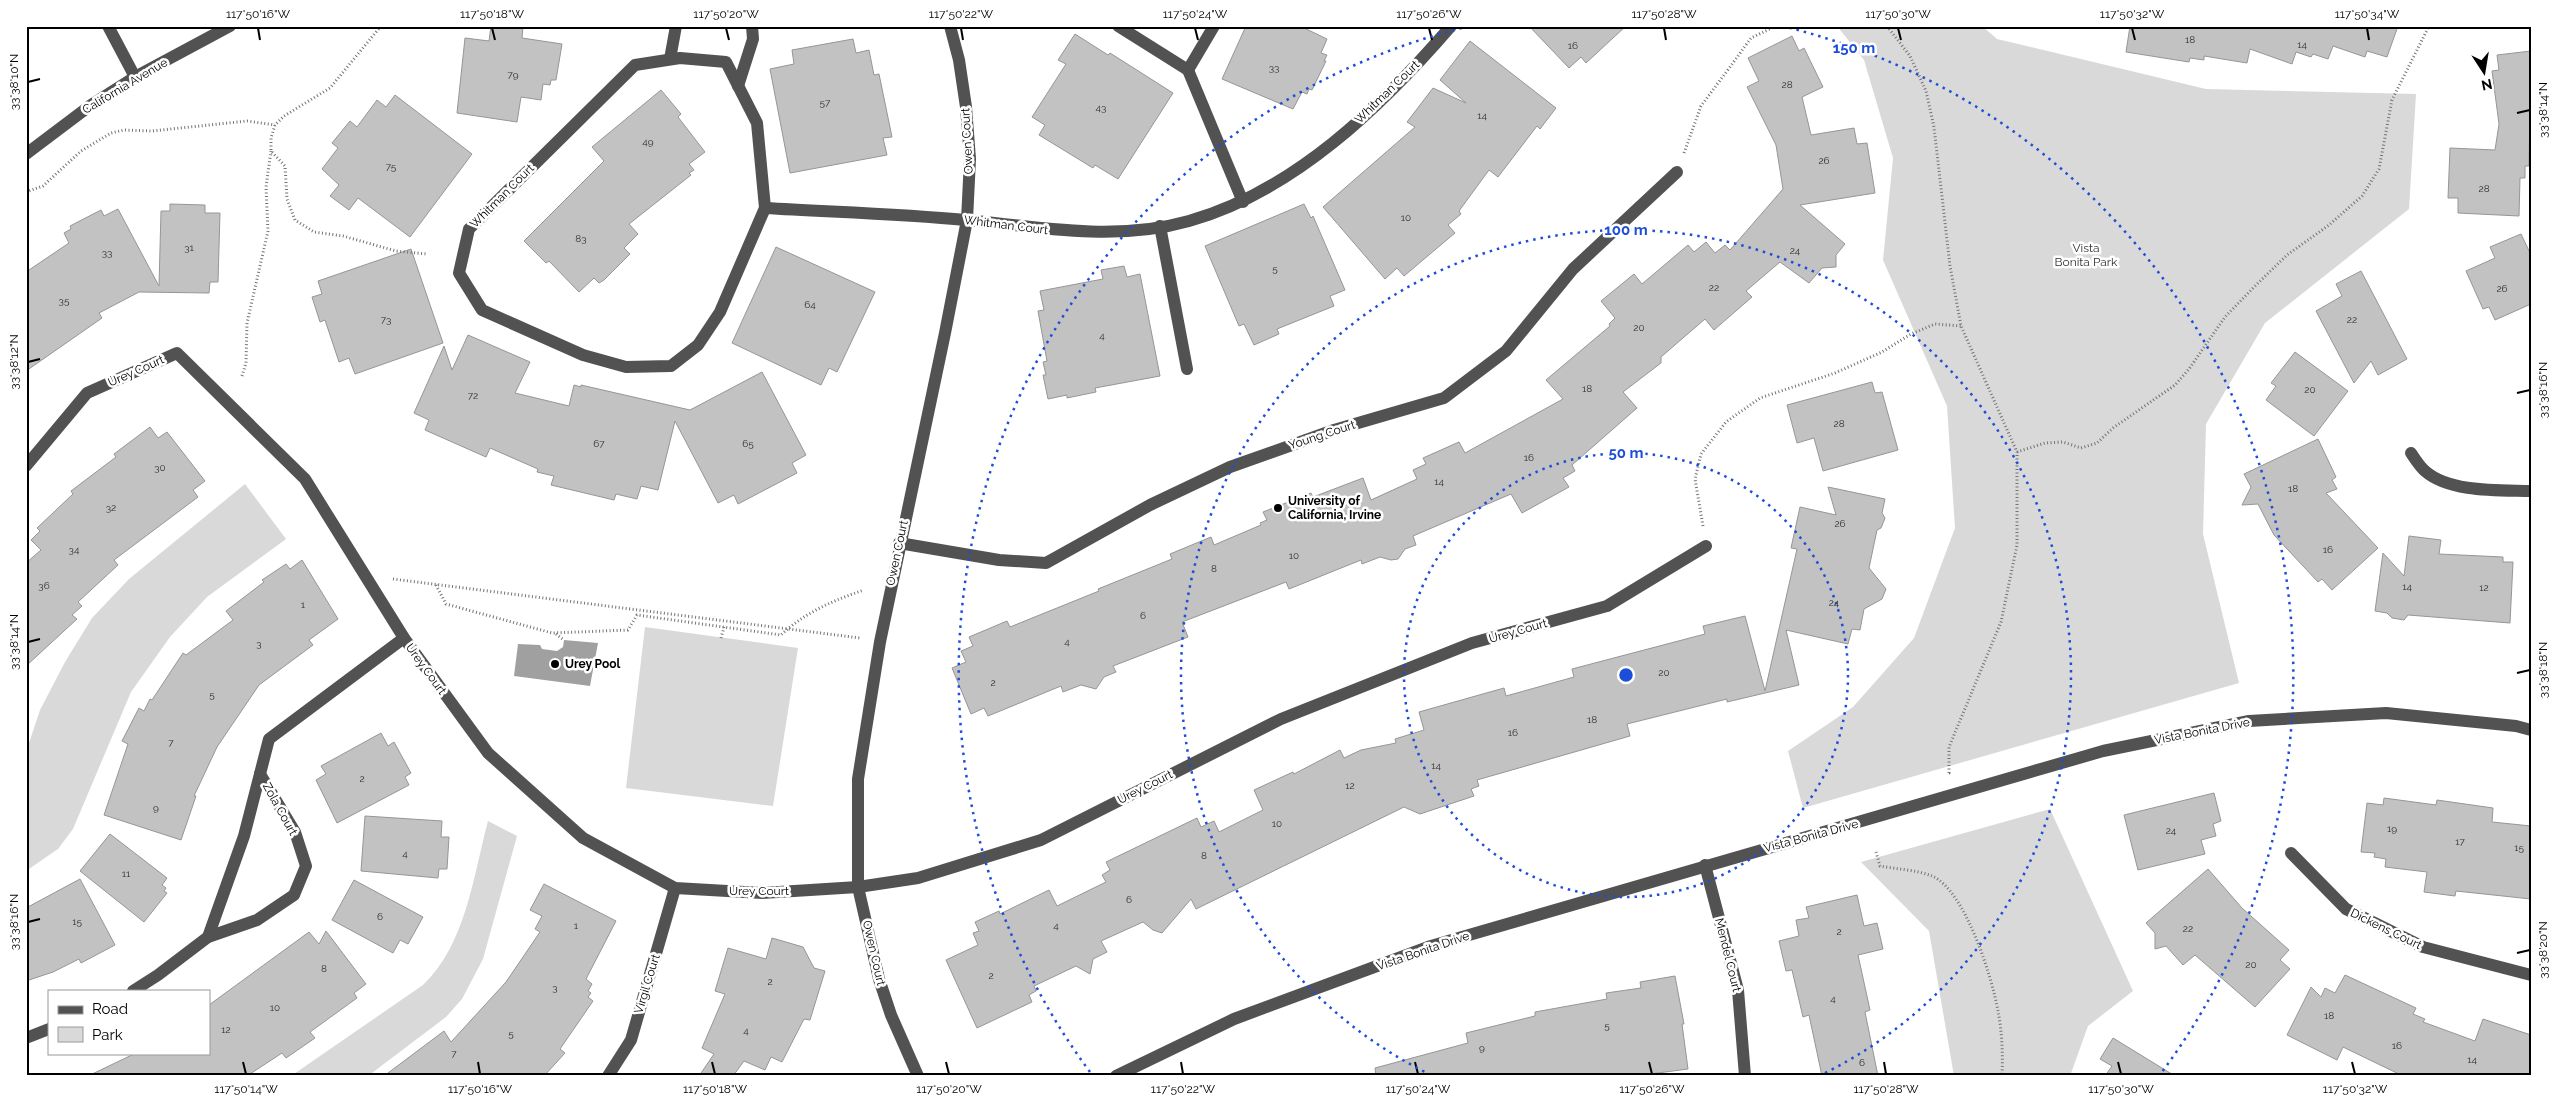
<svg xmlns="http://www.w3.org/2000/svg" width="2557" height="1102" viewBox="0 0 2557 1102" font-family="Raleway,sans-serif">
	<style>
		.green { fill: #d9d9d9 }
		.water { fill: #a0a0a0 }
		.building { fill: #c2c2c2; stroke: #969696 }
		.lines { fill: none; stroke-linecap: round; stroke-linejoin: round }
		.path { stroke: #747474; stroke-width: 3; stroke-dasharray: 1 2.5; stroke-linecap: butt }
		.minor { stroke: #525252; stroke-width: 12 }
		.ticks { fill: none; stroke: #000; stroke-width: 2 }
		.ring { fill: none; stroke: #1d4ed8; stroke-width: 2.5; stroke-dasharray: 2.5 5 }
		.poi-dot { fill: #000; stroke: #fff; stroke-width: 2 }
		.labels { text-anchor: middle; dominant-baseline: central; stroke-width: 5; stroke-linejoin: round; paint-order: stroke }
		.number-label { font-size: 10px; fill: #303030 }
		.street-label { font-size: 12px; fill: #000; stroke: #fff }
		.park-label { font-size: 12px; fill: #303030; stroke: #fff }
		.poi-label { font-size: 12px; font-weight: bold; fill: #000; stroke: #fff; text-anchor: start }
		.centre { fill: #1d4ed8; stroke: #fff; stroke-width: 2.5 }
		.ring-label { font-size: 15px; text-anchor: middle; font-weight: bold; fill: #1d4ed8; stroke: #fff; stroke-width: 5; stroke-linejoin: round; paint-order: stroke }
		.neatline { fill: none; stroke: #000; stroke-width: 2 }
		.ticks-label { font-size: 12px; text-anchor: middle; fill: #000 }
	</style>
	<rect width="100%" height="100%" fill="#fff"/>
	<g class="green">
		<path d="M1837,26H1982L1997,39L2206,89L2416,94L2409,209L2265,323L2206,424L2203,534L2239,683L1803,808L1788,751L1853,707L1914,638L1955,528L1947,406L1883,260L1893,158L1864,60Z"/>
		<path d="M245,484L286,539L207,597L170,637L131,692L73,829L58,849L26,871V752L40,710L65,662L92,618L129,579Z"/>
		<path d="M645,627L798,648L773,806L626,788Z"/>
		<path d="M2050,809L2133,991L2088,1026L2070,1076H1954L1929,931L1861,862Z"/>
		<path d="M488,821L517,836L483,959L462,999L446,1017L368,1076H291L423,985C466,944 473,877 488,821Z"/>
	</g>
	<path class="water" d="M564,640L598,643L590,686L514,676L518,644L540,645L542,649L557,651L563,647Z"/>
	<g class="building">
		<path d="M491,26H523L522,38L562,44L556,80H551L550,85L543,84L541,100L521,97L517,122L457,113L465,38L489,41Z"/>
		<path d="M1246,26H1300L1327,39L1321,53L1327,55L1324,61H1326L1312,90L1309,89L1307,94L1302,92L1293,109L1222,79Z"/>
		<path d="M1529,26H1626L1586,63L1581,57L1569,68Z"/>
		<path d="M2130,26H2398L2387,57L2367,51L2365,57L2333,46L2328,59L2313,54L2311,57L2296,52L2292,64L2250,49L2247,63L2204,56V60L2190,58L2189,62L2126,52Z"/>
		<path d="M1075,34L1108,55L1110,53L1173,93L1118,179L1095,165L1093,168L1039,135L1045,125L1032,117L1066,64L1058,60Z"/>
		<path d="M1792,36L1799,51L1804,48L1823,87L1802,97L1811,135L1854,128L1857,144L1867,143L1875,193L1800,205L1845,244L1836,255V267L1822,268L1809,283L1780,262L1746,291L1752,297L1714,330L1705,319L1661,357V363L1623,392L1637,408L1572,465L1575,471L1563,478L1569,487L1522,513L1511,494L1413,536L1416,545L1405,549L1398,559L1391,560L1380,557L1362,564L1361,560L1289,589L1286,582L1182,622L1188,637L1113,666L1116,672L1104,677L1096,689L1081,685L1063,692L1061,686L988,716L984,708L971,714L952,668L966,662L961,651L973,646L969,637L1007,621L1010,627L1099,591L1098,589L1172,559L1170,554L1211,537L1214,545L1261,525L1260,523L1267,520L1263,512L1311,493L1313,497L1363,478L1371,500L1417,479L1413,470L1426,464L1423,458L1459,442L1465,453L1563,399L1546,380L1610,326L1609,324L1615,318L1601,301L1634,274L1642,284L1688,245L1694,252L1706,242L1715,253L1725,245L1730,250L1783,189L1776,145L1747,87L1759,81L1748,58Z"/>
		<path d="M853,39L856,53L869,50L874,75L879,74L892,137L883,138L887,155L790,173L770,69L794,64L792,50Z"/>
		<path d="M1470,41L1556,108L1540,129L1537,126L1498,177L1489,170L1459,211L1461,214L1448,225L1455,233L1404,276L1397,268L1385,279L1323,207L1415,127L1407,122L1433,88L1466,103L1440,80Z"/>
		<path d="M2531,51L2529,166H2525V178H2520L2519,216L2458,213V198H2448L2450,148L2495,150L2499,124L2492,71L2499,70L2497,55Z"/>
		<path d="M661,90L681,114L678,117L705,152L689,164L694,170L689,173L691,175L629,224L638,234L624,248L630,254L604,280L599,283L594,278L579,292L549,261L546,263L524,241L604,161L592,147Z"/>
		<path d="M395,95L472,154L410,237L358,198L349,210L330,196L339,185L322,169L338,148L332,143L350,121L357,127L377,100L386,107Z"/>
		<path d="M170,204L205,205V213H220L218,282H210L209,293L139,292L99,313L102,318L26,371V272L69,243L64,233L71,229L70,226L101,210L104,216L118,209L159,286L161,211H170Z"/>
		<path d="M1304,204L1311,218L1313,216L1345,290L1330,296L1334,306L1277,329L1279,334L1254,345L1244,324L1239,326L1205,246Z"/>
		<path d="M2521,234L2531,255V304L2495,320L2489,307L2483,309L2466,271L2495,258L2490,247Z"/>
		<path d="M776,247L875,292L837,372L829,368L821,385L732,343Z"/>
		<path d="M411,249L443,343L355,374L349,358L339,362L325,320L320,322L312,297L322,294L318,281Z"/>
		<path d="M1124,266L1127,277L1140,274L1160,376L1095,388L1096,392L1067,398V395L1048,399L1043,375H1046L1043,362L1047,361L1038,311L1044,310L1040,291L1103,279L1101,270Z"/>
		<path d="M2361,271L2407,359L2378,375L2371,361L2354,383L2316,311L2342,296L2336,284Z"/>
		<path d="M468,335L530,362L515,393L569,406L574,385L581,387V385L690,410L762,372L806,455L792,463L797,473L738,504L734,495L718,503L675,421L658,490L641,486L637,499L616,494L614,500L551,485L554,476L537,472L538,469L490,448L486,457L425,430L429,420L414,413L444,346L452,370Z"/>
		<path d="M2295,352L2348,391L2314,436L2266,400L2276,386L2271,383Z"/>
		<path d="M1872,382L1875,393L1882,392L1898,450L1823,471L1814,438L1797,443L1787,405Z"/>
		<path d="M150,427L158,438L167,432L205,481L193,490L198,497L114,560L118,565L78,602L82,606L72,615L77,619L26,666V563L41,550L31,540L40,531L37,528L73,494L71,491L116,457L114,454Z"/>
		<path d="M2318,439L2336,477L2332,480L2337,489L2326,493L2378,548L2332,590L2322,579L2318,582L2274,535L2258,504L2242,505L2251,487L2244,474Z"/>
		<path d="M1828,487L1885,499L1882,513L1885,518L1881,528L1877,530L1869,568L1886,589L1882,599L1864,609L1860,630L1852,629L1848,644L1786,630L1799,685L1727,702V699L1627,724L1630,736L1477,780L1479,786L1471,789L1474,796L1420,814L1404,807L1196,909L1191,899L1162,933L1153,930L1143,922L1101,941L1107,952L1093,959L1090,974L1076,966L1034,986L1036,991L1029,995L1032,1002L977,1028L946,960L978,945L973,933L979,931L975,922L999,911L1000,914L1049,890L1057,906L1106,882L1102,875L1110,870L1106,862L1197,818L1201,827L1214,821L1219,832L1263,810L1254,790L1293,772L1294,774L1340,750L1344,758L1361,750L1396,743L1395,739L1424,730L1419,712L1504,688L1506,696L1574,677L1572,669L1705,634L1703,626L1745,616L1765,691L1797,549L1791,548L1800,507L1836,515Z"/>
		<path d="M2409,536L2441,540L2439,554L2503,557V562H2513L2510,623L2408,615L2404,620L2392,618L2387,613L2375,611L2383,553L2404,576Z"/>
		<path d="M302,560L338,619L309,640L313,645L259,685L217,747L194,796H196L181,840L104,815L128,744L122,741L139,708L144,711L150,699L152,700L183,653L186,655L233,620L226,611L264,582L262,580L286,564L290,569Z"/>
		<path d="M381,733L388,746L394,742L411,773L405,777L409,785L337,823L316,780L326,774L321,766Z"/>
		<path d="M2214,793L2221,821L2213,824L2216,836L2201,840L2205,854L2138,870L2124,815Z"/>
		<path d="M2384,798L2436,805L2437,800L2493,808L2492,822L2531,826V899L2456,891L2455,896L2424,892L2427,872L2385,867L2386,859L2374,857L2375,853L2361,852L2367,803L2383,805Z"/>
		<path d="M365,816L442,821L441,837H449L447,869H439L438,878L361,871Z"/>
		<path d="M110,834L167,878L162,885L166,888L164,891L167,893L144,922L80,871Z"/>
		<path d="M2208,869L2242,908L2289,950L2280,960L2290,969L2255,1007L2195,955L2183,965L2166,946L2155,949V933L2146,923Z"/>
		<path d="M80,879L115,945L81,963L79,959L53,972L26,981V908Z"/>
		<path d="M354,880L423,917L408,944L400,940L393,953L332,920Z"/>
		<path d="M544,884L616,921L586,979L592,984L588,991L591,993L588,997L593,1001L560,1049L565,1053L544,1076H384L444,1031L451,1042L506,982L540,932L535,929L542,916L530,910Z"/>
		<path d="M1857,895L1864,926L1877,923L1883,949L1858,955L1870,1010L1865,1012L1878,1076H1822L1809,1015L1803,1017L1792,970L1786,971L1779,941L1799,936L1796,920L1809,918L1806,907Z"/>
		<path d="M326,931L366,984L354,993L357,998L310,1032L315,1038L286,1058L282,1053L247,1076H88L136,1053H209V1005L309,932L319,944Z"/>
		<path d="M772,938L803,947L814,968L825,971L810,1020L804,1019L782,1062L771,1057L765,1070L744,1061L733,1076H699L714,1054L702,1048L725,994L715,991L728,948L766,959Z"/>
		<path d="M2345,975L2416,1008L2413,1014L2425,1019L2423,1022L2475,1041L2483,1019L2531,1035V1076H2403L2343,1047L2337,1060L2287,1035L2311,987L2321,997L2325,988L2335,993Z"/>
		<path d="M1675,976L1684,1024H1682L1688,1069L1635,1076H1376L1375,1068L1468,1043L1466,1033L1535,1016V1012L1607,999L1606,993L1641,988L1640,982Z"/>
		<path d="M2113,1038L2175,1076H2105L2112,1066L2100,1059Z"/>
	</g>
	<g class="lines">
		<g class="path">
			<path d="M381,26L330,88L284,116L275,125L271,138V151L285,166L287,199L295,220L314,232L343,236L396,251L427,254"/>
			<path d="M1887,26L1910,56L1926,91L1934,127L1950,266L1961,326L2017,452V545L2001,622L1949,747V773H1947"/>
			<path d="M1684,153L1701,106L1730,67L1751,38L1776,26"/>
			<path d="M26,192L43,186L81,151L111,133L124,130L152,131L247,121L275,125"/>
			<path d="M242,376L246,363L247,323L268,231L266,187L271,151"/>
			<path d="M2017,452L2045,443L2063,442L2081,448L2097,443L2113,428L2175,385L2189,369L2225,317L2256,285L2287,255L2329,225L2362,196L2379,169L2392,100L2429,26"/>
			<path d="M1703,526L1695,479L1701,454L1726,422L1760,398L1835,373L1882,352L1911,334L1935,324L1961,326"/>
			<path d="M393,579L860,638"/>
			<path d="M436,585L446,604L552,633L628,630L637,615L781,635C804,613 834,600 864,590"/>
			<path d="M556,634L564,640"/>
			<path d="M721,638L724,627"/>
			<path d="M1876,852L1880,866C1896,869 1917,870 1932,876C1965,890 1992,977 1998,1011C2002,1031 2003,1055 2002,1076"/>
		</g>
		<g class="minor">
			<path d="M108,26L135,77"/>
			<path d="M1118,26L1188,70L1243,202"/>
			<path d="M680,58L726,62L757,123L765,208L720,312L698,345L671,366L626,367L583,355L482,310L459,273L469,229L635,65Z"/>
			<path d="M670,59L676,26"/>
			<path d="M1188,70L1214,26"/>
			<path d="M738,86L753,39L752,26"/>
			<path d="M26,154L91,105L135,77L230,26"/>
			<path d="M765,208C832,212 900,214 966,220C1041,227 1115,242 1189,221C1293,192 1382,106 1451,26"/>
			<path d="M1160,226L1187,369"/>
			<path d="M2411,453C2415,459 2420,467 2425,471C2450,493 2500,490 2531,491"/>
			<path d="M26,466L87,393L177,353L305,479L404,638L488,753L583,838L675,888L762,893L858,887L918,878L1041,840L1281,719L1472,643L1607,606L1706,546"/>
			<path d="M899,543L999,560L1046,563L1150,505L1230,467L1334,430L1444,398L1506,351L1573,269L1677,172"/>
			<path d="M2291,853L2346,909L2423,947L2531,975"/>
			<path d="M1705,865L1738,990L1745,1076"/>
			<path d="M208,937L244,836L269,739L404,638"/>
			<path d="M133,991L158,975L208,937L257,920L294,895L306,866L295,832L260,774"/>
			<path d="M26,1038L49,1029"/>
			<path d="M608,1076L631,1040L675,888"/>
			<path d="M918,1076L891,1015L879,979L858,887V779L880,642L945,333L967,220L970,159L966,107L959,60L950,26"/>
			<path d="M1116,1076L1234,1019L1431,946L2103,751L2249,721L2386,713L2516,726L2531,730"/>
		</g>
	</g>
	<path class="ticks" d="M258,28L260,40M492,28L495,40M726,28L729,40M961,28L963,40M1195,28L1198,40M1429,28L1432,40M1664,28L1666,40M1898,28L1901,40M2132,28L2135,40M2367,28L2369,40M28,82L40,79M2517,113L2530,110M28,362L40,359M2517,393L2530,390M28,642L40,639M2517,673L2530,670M28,922L40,919M2517,953L2530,950M243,1062L246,1074M478,1062L480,1074M712,1062L715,1074M946,1062L949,1074M1181,1062L1183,1074M1415,1062L1418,1074M1649,1062L1652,1074M1884,1062L1886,1074M2118,1062L2121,1074M2352,1062L2355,1074"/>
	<g class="ring">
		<circle cx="1626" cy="675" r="222"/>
		<path d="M1431 1075A445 445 0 1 1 1821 1075"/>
		<path d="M1090 1072A667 667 0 0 1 1470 26M1782 26A667 667 0 0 1 2162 1072"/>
	</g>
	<g class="poi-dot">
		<circle cx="1278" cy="508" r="5"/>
		<circle cx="555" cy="664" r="5"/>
	</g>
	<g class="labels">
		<g class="number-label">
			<text x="2190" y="39">18</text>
			<text x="2302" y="44">14</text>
			<text x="1573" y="45">16</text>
			<text x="1274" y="67">33</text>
			<text x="513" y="74">79</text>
			<text x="1787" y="84">28</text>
			<text x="825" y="102">57</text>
			<text x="1101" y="107">43</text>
			<text x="1482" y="115">14</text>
			<text x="648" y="141">49</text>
			<text x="1824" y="160">26</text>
			<text x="391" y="166">75</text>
			<text x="2484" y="188">28</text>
			<text x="1406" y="217">10</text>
			<text x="581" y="238">83</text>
			<text x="189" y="247">31</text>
			<text x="1795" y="250">24</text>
			<text x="107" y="252">33</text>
			<text x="1275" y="268">5</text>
			<text x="1714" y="287">22</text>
			<text x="2502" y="288">26</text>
			<text x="64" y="300">35</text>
			<text x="810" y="304">64</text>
			<text x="386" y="319">73</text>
			<text x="2352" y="319">22</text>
			<text x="1639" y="327">20</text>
			<text x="1102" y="335">4</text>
			<text x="1587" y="388">18</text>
			<text x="2310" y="389">20</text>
			<text x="473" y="395">72</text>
			<text x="1839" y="423">28</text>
			<text x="599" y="443">67</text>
			<text x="748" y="443">65</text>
			<text x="1529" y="457">16</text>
			<text x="160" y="467">30</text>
			<text x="1439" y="481">14</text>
			<text x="2293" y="488">18</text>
			<text x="111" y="507">32</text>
			<text x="1840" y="523">26</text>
			<text x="74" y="549">34</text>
			<text x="2328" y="549">16</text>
			<text x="1294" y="555">10</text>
			<text x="1214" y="568">8</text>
			<text x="44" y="585">36</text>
			<text x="2407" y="586">14</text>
			<text x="2484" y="587">12</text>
			<text x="1834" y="602">24</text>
			<text x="303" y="604">1</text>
			<text x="1143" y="615">6</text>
			<text x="1067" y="641">4</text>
			<text x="259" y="643">3</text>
			<text x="1664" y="672">20</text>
			<text x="993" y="682">2</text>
			<text x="212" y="694">5</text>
			<text x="1592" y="719">18</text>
			<text x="1513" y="732">16</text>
			<text x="171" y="742">7</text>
			<text x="1436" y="765">14</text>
			<text x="362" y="778">2</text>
			<text x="1350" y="785">12</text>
			<text x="156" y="807">9</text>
			<text x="1277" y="823">10</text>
			<text x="2392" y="828">19</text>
			<text x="2171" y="830">24</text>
			<text x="2460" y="841">17</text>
			<text x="2519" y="847">15</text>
			<text x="405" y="853">4</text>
			<text x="1204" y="855">8</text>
			<text x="126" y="873">11</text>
			<text x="1129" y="899">6</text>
			<text x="380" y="916">6</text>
			<text x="77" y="921">15</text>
			<text x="576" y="925">1</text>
			<text x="1056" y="925">4</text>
			<text x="2188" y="928">22</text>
			<text x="1839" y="931">2</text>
			<text x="2251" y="964">20</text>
			<text x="324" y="968">8</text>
			<text x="991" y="975">2</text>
			<text x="770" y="981">2</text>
			<text x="555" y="987">3</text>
			<text x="1833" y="998">4</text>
			<text x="275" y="1007">10</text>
			<text x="2329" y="1015">18</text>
			<text x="1607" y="1025">5</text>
			<text x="226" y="1029">12</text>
			<text x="746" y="1030">4</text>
			<text x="511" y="1033">5</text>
			<text x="2397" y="1045">16</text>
			<text x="1482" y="1047">9</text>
			<text x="454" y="1053">7</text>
			<text x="2472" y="1059">14</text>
			<text x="1862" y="1062">6</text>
		</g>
		<g class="street-label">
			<text transform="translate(125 86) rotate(-31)">California Avenue</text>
			<text transform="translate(1387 92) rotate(-44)">Whitman Court</text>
			<text transform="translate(967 141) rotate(-93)">Owen Court</text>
			<text transform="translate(502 196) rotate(-45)">Whitman Court</text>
			<text transform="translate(1006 225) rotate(7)">Whitman Court</text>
			<text transform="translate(136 371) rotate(-24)">Urey Court</text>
			<text transform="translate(1322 435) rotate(-18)">Young Court</text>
			<text transform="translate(897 553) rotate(-78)">Owen Court</text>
			<text transform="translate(1518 631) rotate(-16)">Urey Court</text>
			<text transform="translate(426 669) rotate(54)">Urey Court</text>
			<text transform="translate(2202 731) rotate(-11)">Vista Bonita Drive</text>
			<text transform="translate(1145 787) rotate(-27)">Urey Court</text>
			<text transform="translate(280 809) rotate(61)">Zola Court</text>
			<text transform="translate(1811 836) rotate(-15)">Vista Bonita Drive</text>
			<text x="759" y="891">Urey Court</text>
			<text transform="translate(2386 929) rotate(26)">Dickens Court</text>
			<text transform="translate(1423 951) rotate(-19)">Vista Bonita Drive</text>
			<text transform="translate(874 953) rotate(77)">Owen Court</text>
			<text transform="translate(1728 955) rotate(76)">Mendel Court</text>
			<text transform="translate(647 984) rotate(-73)">Virgil Court</text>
		</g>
		<g class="park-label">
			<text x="2086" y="248">Vista<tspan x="2086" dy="14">Bonita Park</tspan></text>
		</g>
		<g class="poi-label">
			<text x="1288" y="501">University of<tspan x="1288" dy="14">California, Irvine</tspan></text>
			<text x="565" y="664">Urey Pool</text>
		</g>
	</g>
	<circle cx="1626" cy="675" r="8" class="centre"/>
	<g class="ring-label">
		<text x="1854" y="53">150 m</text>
		<text x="1626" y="235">100 m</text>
		<text x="1626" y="458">50 m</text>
	</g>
	<rect width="2557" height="1102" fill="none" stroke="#ffffff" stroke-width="55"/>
	<rect x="48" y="990" width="162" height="65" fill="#ffffff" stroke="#999999"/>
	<rect x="58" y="1006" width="25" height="8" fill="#525252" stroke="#999999"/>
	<text x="92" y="1014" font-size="15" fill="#000000">Road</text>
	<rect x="58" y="1027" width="25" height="15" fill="#d9d9d9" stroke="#999999"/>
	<text x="92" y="1040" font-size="15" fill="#000000">Park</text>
	<g transform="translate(2484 72) rotate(168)" stroke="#ffffff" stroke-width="4" paint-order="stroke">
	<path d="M0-4L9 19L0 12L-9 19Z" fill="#000000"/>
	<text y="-8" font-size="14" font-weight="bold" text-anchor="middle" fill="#000000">N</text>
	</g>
	<rect x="28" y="28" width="2502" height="1046" class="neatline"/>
	<g class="ticks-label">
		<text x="258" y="18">117°50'16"W</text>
		<text x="492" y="18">117°50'18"W</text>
		<text x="726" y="18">117°50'20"W</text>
		<text x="961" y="18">117°50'22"W</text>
		<text x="1195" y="18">117°50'24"W</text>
		<text x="1429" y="18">117°50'26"W</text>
		<text x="1664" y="18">117°50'28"W</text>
		<text x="1898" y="18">117°50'30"W</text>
		<text x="2132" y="18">117°50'32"W</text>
		<text x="2367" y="18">117°50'34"W</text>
		<text transform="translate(14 82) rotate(-90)" y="4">33°38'10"N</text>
		<text transform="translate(2543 110) rotate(-90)" y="4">33°38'14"N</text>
		<text transform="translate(14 362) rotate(-90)" y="4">33°38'12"N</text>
		<text transform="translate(2543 390) rotate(-90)" y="4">33°38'16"N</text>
		<text transform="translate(14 642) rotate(-90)" y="4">33°38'14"N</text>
		<text transform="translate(2543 670) rotate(-90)" y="4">33°38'18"N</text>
		<text transform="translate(14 922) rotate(-90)" y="4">33°38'16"N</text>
		<text transform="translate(2543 950) rotate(-90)" y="4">33°38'20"N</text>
		<text x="246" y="1093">117°50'14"W</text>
		<text x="480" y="1093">117°50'16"W</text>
		<text x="715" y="1093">117°50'18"W</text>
		<text x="949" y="1093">117°50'20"W</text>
		<text x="1183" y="1093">117°50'22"W</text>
		<text x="1418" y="1093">117°50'24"W</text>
		<text x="1652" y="1093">117°50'26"W</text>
		<text x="1886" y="1093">117°50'28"W</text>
		<text x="2121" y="1093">117°50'30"W</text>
		<text x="2355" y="1093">117°50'32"W</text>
	</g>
</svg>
